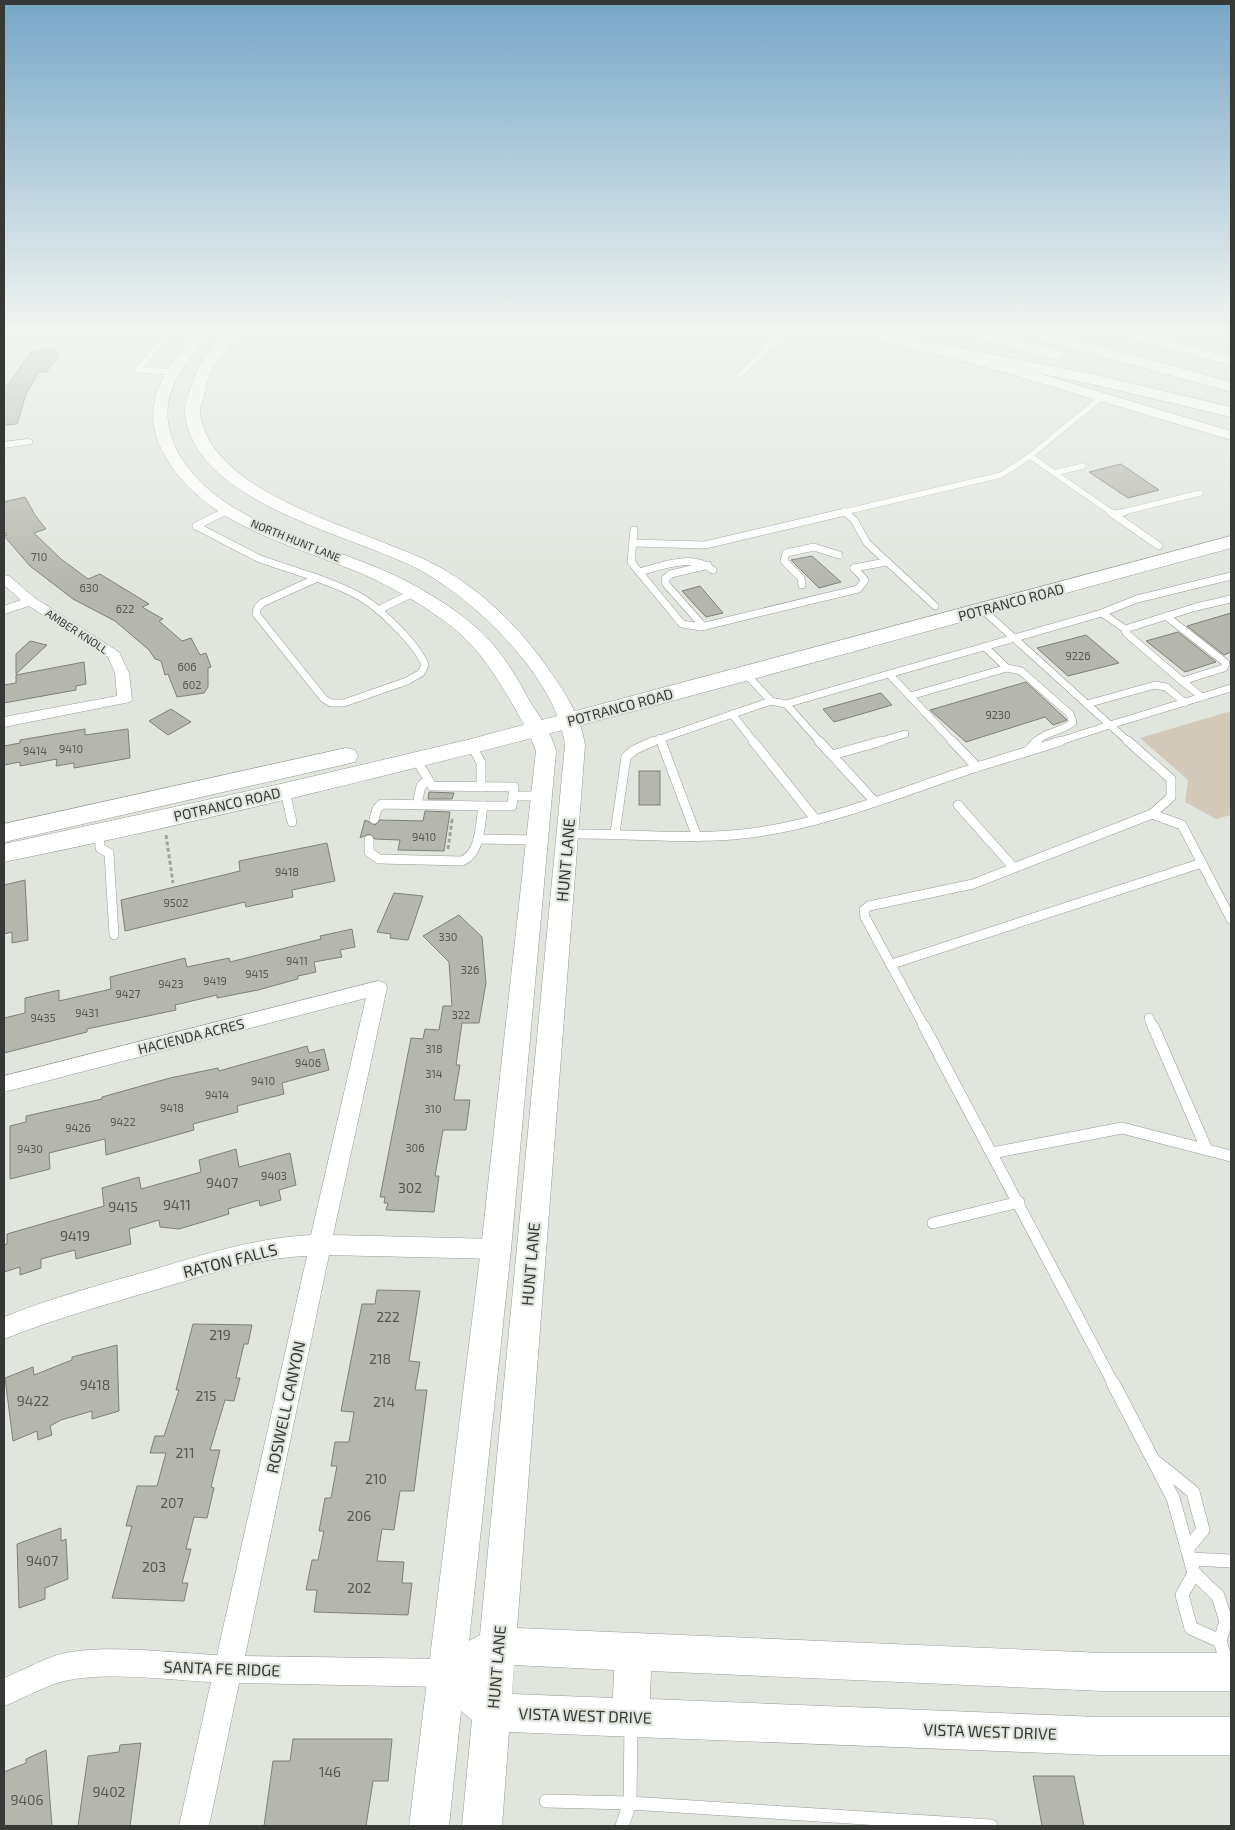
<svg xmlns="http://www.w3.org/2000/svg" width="1235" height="1830" viewBox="0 0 1235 1830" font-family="'Exo 2',sans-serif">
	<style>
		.green { fill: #d3c9b8 }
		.building { fill: #b5b6ad; stroke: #7f8078 }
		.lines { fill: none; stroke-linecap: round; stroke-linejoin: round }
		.lane-far4-casing { stroke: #969c95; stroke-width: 6 }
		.lane-far3-casing { stroke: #969c95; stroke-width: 8 }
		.lane-far2-casing { stroke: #969c95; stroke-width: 10 }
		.lane-far1-casing { stroke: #969c95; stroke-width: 12 }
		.lane-casing { stroke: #969c95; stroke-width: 14 }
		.street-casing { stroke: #969c95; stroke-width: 1 }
		.secondary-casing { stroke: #969c95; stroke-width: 1 }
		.primary-casing { stroke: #969c95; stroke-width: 1 }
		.highway-casing { stroke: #969c95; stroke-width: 1 }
		.path { stroke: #a0a49e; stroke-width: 3; stroke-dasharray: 4 2.5; stroke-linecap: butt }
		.lane-far4 { stroke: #fff; stroke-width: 5.5 }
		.lane-far3 { stroke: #fff; stroke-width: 7 }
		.lane-far2 { stroke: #fff; stroke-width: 9 }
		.lane-far1 { stroke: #fff; stroke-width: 11 }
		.lane { stroke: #fff; stroke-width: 13 }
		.street { fill: #fff; fill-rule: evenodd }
		.secondary { fill: #fff; fill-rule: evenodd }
		.primary { fill: #fff; fill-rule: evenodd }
		.highway { fill: #fff; fill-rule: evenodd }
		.labels { text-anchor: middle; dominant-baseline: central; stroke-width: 4.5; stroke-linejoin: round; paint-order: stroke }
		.far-street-label { font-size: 11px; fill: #363936; stroke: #e0e6de }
		.number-label { font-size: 11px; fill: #565854 }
		.street-label { font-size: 14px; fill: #363936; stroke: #e0e6de }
		.near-number-label { font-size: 14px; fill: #565854 }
		.near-street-label { font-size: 16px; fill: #363936; stroke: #e0e6de }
	</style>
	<rect width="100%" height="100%" fill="#e0e6de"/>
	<path class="green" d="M1231,711V815L1216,819L1185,802L1188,780L1140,738Z"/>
	<g class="building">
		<path d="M52,348L59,356L46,372H39L26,394L17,424L4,425V385H8L30,353Z"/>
		<path d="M1121,464L1159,490L1128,498L1089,472Z"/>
		<path d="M25,497L35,515L46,529L34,533L61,559L88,579L100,574L149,604L142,607L163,619L159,621L182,641L191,638L200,655L206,653L211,667L208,668V687L204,693L177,697L168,674L165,675L161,661L155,659L149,650L115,621L73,599L30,566L4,536L7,535L4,531V502Z"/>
		<path d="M812,556L841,582L819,588L791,560Z"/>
		<path d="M700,586L723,613L706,617L682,591Z"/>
		<path d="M1231,613V652L1224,655L1187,626Z"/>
		<path d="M1178,632L1216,662L1185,672L1146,641Z"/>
		<path d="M1086,635L1119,663L1068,676L1037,648Z"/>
		<path d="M30,641L47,645L16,674V654Z"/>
		<path d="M84,662L86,684L76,686V690L4,703V685L16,683V675Z"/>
		<path d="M1026,682L1067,720L1053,725L1045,717L966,742L930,710Z"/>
		<path d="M881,693L892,705L834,722L823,709Z"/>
		<path d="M171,709L191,722L168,735L149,721Z"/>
		<path d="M85,729V735L128,729L130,758L74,768V763L56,766L57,759L20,766V762L4,765V746L20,743V740Z"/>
		<rect x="639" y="771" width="21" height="34"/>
		<path d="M429,792L454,793L452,799H428Z"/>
		<path d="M425,811L450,812L444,851L398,850L400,840L375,839L369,834L360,838L365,820L375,825L380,820L423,821Z"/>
		<path d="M327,843L335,881L292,890L293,897L246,907L245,902L125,931L121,900L240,871L239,861Z"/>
		<path d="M25,880L28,940L12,943V932L4,934V885Z"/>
		<path d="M394,893L423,896L408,940L390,938L391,934L377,932Z"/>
		<path d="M459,915L482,937L486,983L479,1023H462L456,1065H460L454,1100H470L466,1130H443L435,1176H439L434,1212L386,1210L388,1203H384L385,1197H380L411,1038L423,1039L425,1029L439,1030L443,1006H452L449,962L423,936Z"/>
		<path d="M352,929L355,947L340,950L342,957L314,962L316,972L298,976V979L258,990L217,998V995L175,1005L176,1010L87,1029V1032L4,1053V1018L25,1013V998L59,990V1001L111,989L110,977L185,958L187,967L229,958L230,962L321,939L320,936Z"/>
		<path d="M307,1046L309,1053L324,1049L329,1070L282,1083L284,1094L237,1106L238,1112L193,1124L194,1130L106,1155L105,1139L49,1153L50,1169L10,1179V1126L26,1122V1116L102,1099V1097L170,1078L218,1068L219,1071Z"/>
		<path d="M236,1149L239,1167L290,1153L296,1185L279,1190L281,1200L260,1206L259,1200L228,1209L229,1214L179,1229L160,1227L159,1220L129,1229L131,1244L76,1259L75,1250L41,1259V1268L20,1275V1267L4,1272V1245L7,1244V1234L104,1206L102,1188L139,1177L141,1189L201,1172L199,1160Z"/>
		<path d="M377,1290L420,1291L409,1361L420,1362L415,1390H427L414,1491H400L394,1530L382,1529L377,1561L404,1562L402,1583H412L408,1615L314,1612L317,1590H306L312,1560H318L324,1531H319L325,1498H331L337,1466H331L335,1442H349L354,1412L341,1411L362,1304H375Z"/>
		<path d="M193,1324L252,1325L248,1344H244L236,1378H240L234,1401L225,1400L210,1450H220L211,1487L214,1488L207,1518L194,1517L186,1549H191L182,1583H188L184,1601L112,1598L132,1526H126L137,1486H157L166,1453H150L155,1436H164L179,1390H176Z"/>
		<path d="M117,1345L119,1411L92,1419V1411L61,1420L50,1426L52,1435L38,1440L37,1431L13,1441L5,1378L33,1367L34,1375L72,1360V1357Z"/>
		<path d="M61,1528V1541L66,1539L68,1579L45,1588V1599L19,1608L17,1544Z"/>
		<path d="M293,1739H392L388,1781H373L366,1826H264L273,1761H290Z"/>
		<path d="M141,1743L130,1826H78L88,1756L119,1752L120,1745Z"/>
		<path d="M46,1750L52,1826H4V1772L26,1763V1759Z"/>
		<path d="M1033,1776H1074L1084,1826H1042Z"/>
	</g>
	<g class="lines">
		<defs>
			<g id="lane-far4">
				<path d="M1203,329L1231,336"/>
				<path d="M4,330L28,329"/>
				<path d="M172,372L137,370L174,329"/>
				<path d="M741,374L787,329"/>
				<path d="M1103,396L1030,456L1112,513"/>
				<path d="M1054,473L1083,466"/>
				<path d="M844,511L846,513"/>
				<path d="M222,513L228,510"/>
				<path d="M840,513L1001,475L1030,456"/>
				<path d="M1119,513L1200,493"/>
			</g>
			<g id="lane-far3">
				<path d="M224,512L196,526L260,559L317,578"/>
				<path d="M845,512L854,520L867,543L935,606"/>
				<path d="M1110,512L1159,546"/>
				<path d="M1115,514L1124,512"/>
				<path d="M634,530L631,562L682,624L701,627L858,589L865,580L854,568"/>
				<path d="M633,543L705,545L845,512"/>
				<path d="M854,568L886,562"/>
				<path d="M639,572C663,566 691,553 713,570"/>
				<path d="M317,578C330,583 345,588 357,595C378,606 417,644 425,665L421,673L407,681L344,703H331L324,699L256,614L257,608L262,603Z"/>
				<path d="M802,585L801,578L784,561L786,553L814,547L839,555"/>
				<path d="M378,610L413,593"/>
				<path d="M983,610L1110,725L1231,688"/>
				<path d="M1102,613L1137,599L1231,576"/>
				<path d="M1166,616L1226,663L1224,668L1182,681L1202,697"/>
				<path d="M703,626L666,584L665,579L671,574L708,565"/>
				<path d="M1125,629L1126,633L1182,681"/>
				<path d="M1007,668L1021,671L1070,714L1073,722C1063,732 1045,731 1036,742"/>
				<path d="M746,674L771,701L786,704L820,742"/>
				<path d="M910,696L1007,668L986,648"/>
				<path d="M786,704L889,674"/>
				<path d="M1087,704L1155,685L1166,687L1185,703"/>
				<path d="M732,714L754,742"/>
				<path d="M660,738L661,742"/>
				<path d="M651,742L771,701"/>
				<path d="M878,742L905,734"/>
				<path d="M953,742L889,674L1102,613L1125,629L1196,607L1231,599"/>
				<path d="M1057,742L1110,725L1129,742"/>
			</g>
			<g id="lane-far2">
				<path d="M661,741L697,837"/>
				<path d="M753,741L816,820"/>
				<path d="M819,741L875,802"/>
				<path d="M1128,741L1171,779V797L1152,814"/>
				<path d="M472,746L481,763V787"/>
				<path d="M1029,750L1037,741"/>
				<path d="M832,755L882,741"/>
				<path d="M416,759L432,786L514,787L513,796"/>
				<path d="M977,767L1061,741"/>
				<path d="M285,791L292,822"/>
				<path d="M417,804L421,786L428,780"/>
				<path d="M958,805L1014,868"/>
				<path d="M483,806H512L513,796H541"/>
				<path d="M99,833L100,848L109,853L114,935"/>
				<path d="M615,833L626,757L634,750L654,741"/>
				<path d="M568,834C629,833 690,841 751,833C828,823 903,791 977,767L952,741"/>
				<path d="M478,839L537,840"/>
				<path d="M369,840V852L379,859L462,861C481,854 480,823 483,806L382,804L377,809L374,819"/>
				<path d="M892,964L1202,863"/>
				<path d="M1149,1018L1153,1028"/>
				<path d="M925,1028L865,917L864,910L869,906L973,884L1152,814L1182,825L1231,919"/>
			</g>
			<g id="lane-far1">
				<path d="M924,1026L1114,1385"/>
				<path d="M1153,1026L1207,1150"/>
				<path d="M992,1153L1122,1128L1231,1156"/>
				<path d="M933,1223L1019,1202"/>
			</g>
			<g id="lane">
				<path d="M1113,1383L1173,1498L1194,1573L1218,1596L1226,1621L1220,1641L1227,1664"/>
				<path d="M1157,1463L1193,1492L1203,1530L1187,1549"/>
				<path d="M1191,1559L1231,1561"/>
				<path d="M1194,1573L1182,1595L1191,1628L1220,1641"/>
				<path d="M546,1801L630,1803L991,1826"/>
				<path d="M622,1826L630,1803L631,1725"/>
			</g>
			<g id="street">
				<path d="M28,439L32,440V444L4,448V442Z"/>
				<path d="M4,575L9,576L35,598L119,652L129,673L132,699L130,702L4,727V717L117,696L115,673L108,657L29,606L4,614V606L21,600L4,585Z"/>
				<path d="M378,981L385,983L387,988L333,1235L496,1239L504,1242L507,1249L504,1256L496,1259L329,1255L245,1656L446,1659L456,1663L460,1673L456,1683L446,1687L239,1683L209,1826H179L211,1682C168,1680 98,1670 57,1683C39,1689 22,1699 4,1706V1678C21,1671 39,1661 57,1655C101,1643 171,1653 217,1655L307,1256C254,1258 206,1275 155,1290C104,1305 54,1319 4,1339V1317C52,1298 102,1284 152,1270C205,1254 256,1238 311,1235L366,998L4,1092V1076Z"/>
			</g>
			<g id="secondary">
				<path d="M200,329H214C198,351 178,368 170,394C164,416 169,437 180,456C226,531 335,543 408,582C439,599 472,619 495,647C508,662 518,680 528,698C538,715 551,732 556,751L511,1249L469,1641L480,1635L565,745C557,678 474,598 416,568C350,534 194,503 185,413C184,406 193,381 196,373C203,356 219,342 231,329H245C234,344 217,356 210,373C207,380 206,388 204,395C203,401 199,408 200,413C212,502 382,531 448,572C489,597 523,632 550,671C566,694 581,717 585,745L517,1628L1103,1653H1231V1691H1103L651,1671L650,1699L1099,1717H1231V1755H1099L509,1732L502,1826H462L472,1720L461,1711L449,1826H409L481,1249L536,751C531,736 523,724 516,710C495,674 476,642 440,618C417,601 391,587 365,575C293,544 207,528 165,456C136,406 166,366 200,329ZM514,1665L614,1670L613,1698L512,1694Z"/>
				<path d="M847,329H870L1007,364L1231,431V440L997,370L848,332Z"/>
				<path d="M1104,329H1127L1231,357V365L1105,332Z"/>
			</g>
			<g id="primary">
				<path d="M1231,536V548C824,658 418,778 4,862V844L285,783L471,739Z"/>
				<path d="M346,748L355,750L358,756L355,762L4,842V824Z"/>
			</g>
			<g id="highway">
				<path d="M950,329H977L1064,352L1066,355L1058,360L952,332Z"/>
				<path d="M1037,329L1231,382V392L1032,337L1029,334L1032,331Z"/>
				<path d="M929,342L1092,374L1231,407V417L1092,384L923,350L921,347L923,344Z"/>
			</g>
		</defs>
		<use href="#lane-far4" class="lane-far4-casing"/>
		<use href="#lane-far3" class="lane-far3-casing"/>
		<use href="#lane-far2" class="lane-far2-casing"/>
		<use href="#lane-far1" class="lane-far1-casing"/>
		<use href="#lane" class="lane-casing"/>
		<use href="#street" class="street-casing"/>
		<use href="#secondary" class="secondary-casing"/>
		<use href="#primary" class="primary-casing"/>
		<use href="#highway" class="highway-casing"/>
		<g class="path">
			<path d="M166,835L173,883"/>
			<path d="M448,849L452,820H450"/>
		</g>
		<use href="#lane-far4" class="lane-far4"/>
		<use href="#lane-far3" class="lane-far3"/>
		<use href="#lane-far2" class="lane-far2"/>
		<use href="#lane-far1" class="lane-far1"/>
		<use href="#lane" class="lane"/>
		<use href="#street" class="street"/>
		<use href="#secondary" class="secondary"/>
		<use href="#primary" class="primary"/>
		<use href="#highway" class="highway"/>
	</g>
	<linearGradient id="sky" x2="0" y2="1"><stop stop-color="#76a6c6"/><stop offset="0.56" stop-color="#f1f4f0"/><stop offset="1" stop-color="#f1f4f0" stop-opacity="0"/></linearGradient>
	<rect width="1235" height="586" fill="url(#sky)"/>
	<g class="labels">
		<g class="far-street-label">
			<text transform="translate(296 540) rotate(22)">NORTH HUNT LANE</text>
			<text transform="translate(77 631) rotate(33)">AMBER KNOLL</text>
		</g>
		<g class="number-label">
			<text x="39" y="556">710</text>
			<text x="89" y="587">630</text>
			<text x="125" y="608">622</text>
			<text x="1078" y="655">9226</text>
			<text x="187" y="666">606</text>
			<text x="192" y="684">602</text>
			<text x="998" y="714">9230</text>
			<text x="71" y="748">9410</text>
			<text x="35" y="750">9414</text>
			<text x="424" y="836">9410</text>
			<text x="287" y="871">9418</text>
			<text x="176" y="902">9502</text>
			<text x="448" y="936">330</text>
			<text x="297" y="960">9411</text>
			<text x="470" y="969">326</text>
			<text x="257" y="973">9415</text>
			<text x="215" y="980">9419</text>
			<text x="171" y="983">9423</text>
			<text x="128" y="993">9427</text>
			<text x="87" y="1012">9431</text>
			<text x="461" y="1014">322</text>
			<text x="43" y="1017">9435</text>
			<text x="434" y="1048">318</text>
			<text x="308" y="1062">9406</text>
			<text x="434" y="1073">314</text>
			<text x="263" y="1080">9410</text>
			<text x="217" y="1094">9414</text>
			<text x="172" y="1107">9418</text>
			<text x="433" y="1108">310</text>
			<text x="123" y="1121">9422</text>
			<text x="78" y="1127">9426</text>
			<text x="415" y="1147">306</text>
			<text x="30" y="1148">9430</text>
			<text x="274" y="1175">9403</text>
		</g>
		<g class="street-label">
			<text transform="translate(1011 602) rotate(-15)">POTRANCO ROAD</text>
			<text transform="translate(620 707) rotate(-15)">POTRANCO ROAD</text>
			<text transform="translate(227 804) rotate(-13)">POTRANCO ROAD</text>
			<text transform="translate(191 1036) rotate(-14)">HACIENDA ACRES</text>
		</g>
		<g class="near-number-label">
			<text x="222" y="1182">9407</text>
			<text x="410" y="1187">302</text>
			<text x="177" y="1204">9411</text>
			<text x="123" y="1206">9415</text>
			<text x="75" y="1235">9419</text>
			<text x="388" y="1316">222</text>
			<text x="220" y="1334">219</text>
			<text x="380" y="1358">218</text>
			<text x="95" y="1384">9418</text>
			<text x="206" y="1395">215</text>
			<text x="33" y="1400">9422</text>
			<text x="384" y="1401">214</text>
			<text x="185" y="1452">211</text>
			<text x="376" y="1478">210</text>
			<text x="172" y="1502">207</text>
			<text x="359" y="1515">206</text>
			<text x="42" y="1560">9407</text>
			<text x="154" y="1566">203</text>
			<text x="359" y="1587">202</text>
			<text x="330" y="1771">146</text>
			<text x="109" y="1791">9402</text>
			<text x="27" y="1799">9406</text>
		</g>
		<g class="near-street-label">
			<text transform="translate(565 860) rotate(-85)">HUNT LANE</text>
			<text transform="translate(230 1260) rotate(-14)">RATON FALLS</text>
			<text transform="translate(530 1264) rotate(-85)">HUNT LANE</text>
			<text transform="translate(285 1407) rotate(-78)">ROSWELL CANYON</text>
			<text transform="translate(496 1667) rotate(-85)">HUNT LANE</text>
			<text transform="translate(222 1668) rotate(2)">SANTA FE RIDGE</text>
			<text transform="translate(585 1715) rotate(2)">VISTA WEST DRIVE</text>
			<text transform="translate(990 1731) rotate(2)">VISTA WEST DRIVE</text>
		</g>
	</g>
	<rect width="1235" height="1830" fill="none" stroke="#363936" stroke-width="10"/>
</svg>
